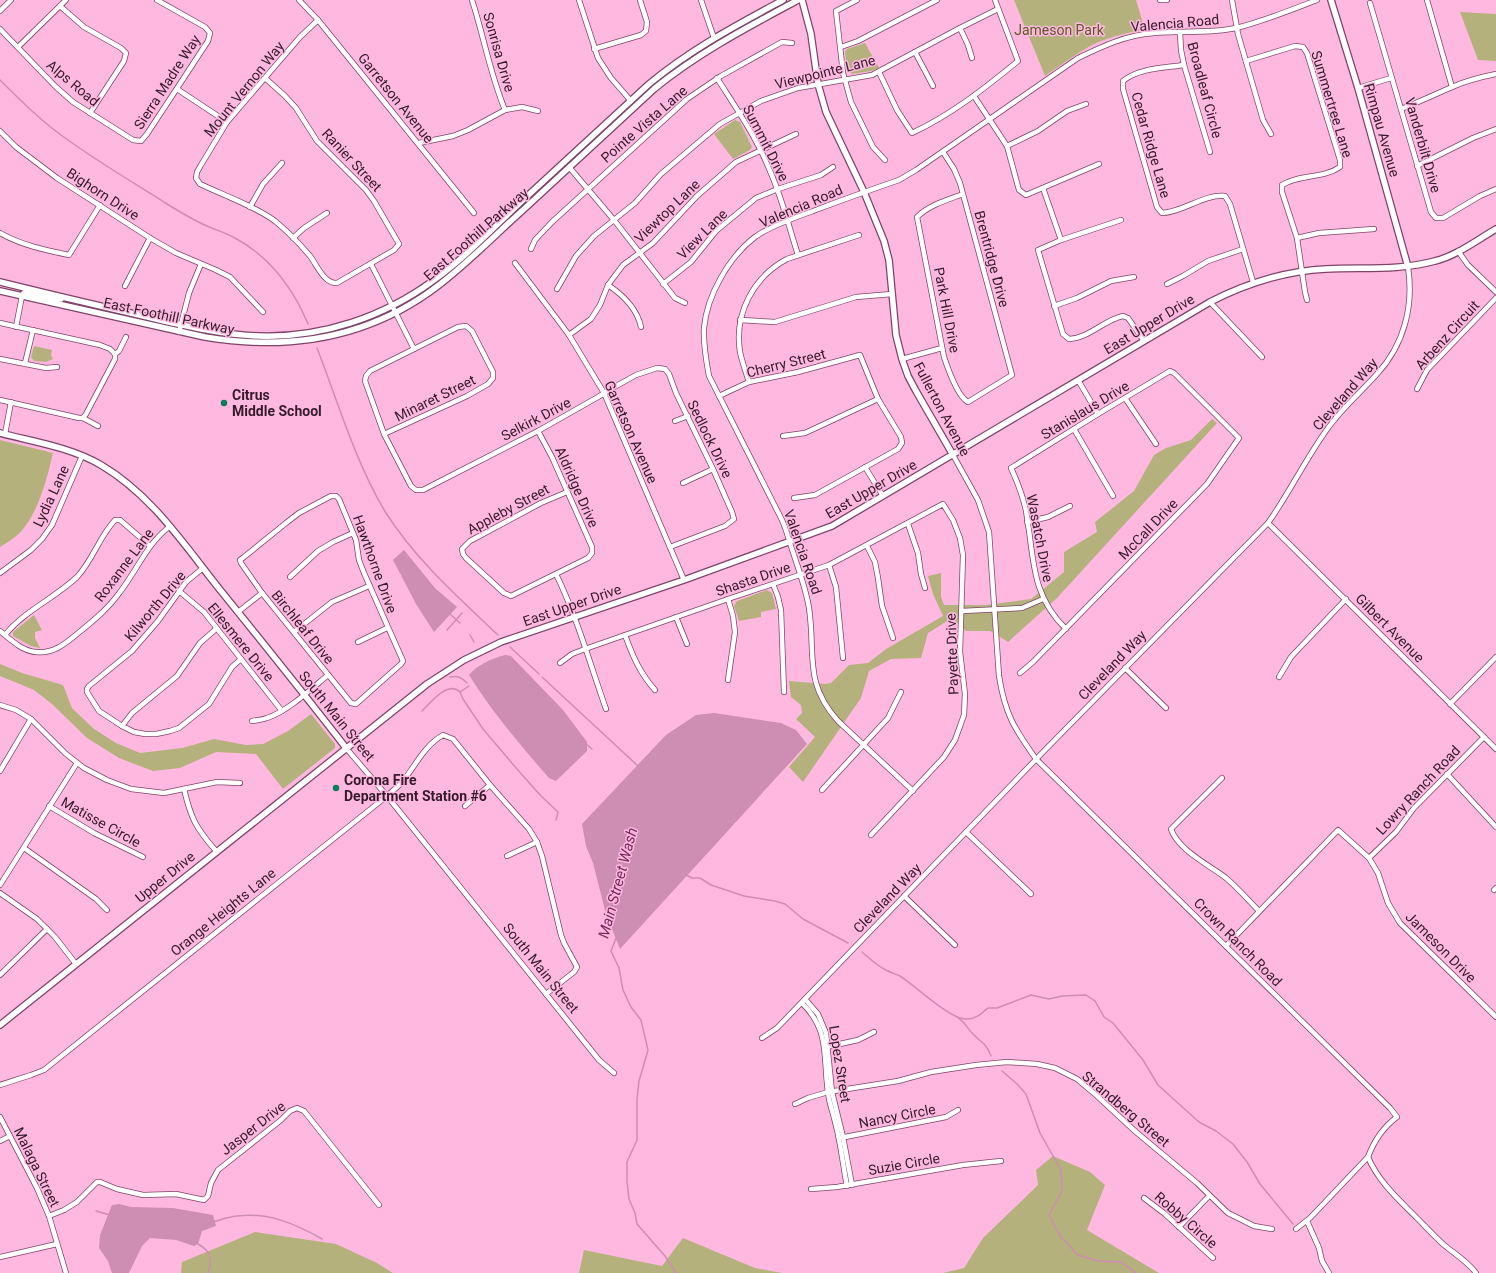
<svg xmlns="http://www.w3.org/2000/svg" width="1496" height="1273" viewBox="0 0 1496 1273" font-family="Roboto,sans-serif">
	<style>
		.green { fill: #b5b17d }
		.water { fill: #ce8db2 }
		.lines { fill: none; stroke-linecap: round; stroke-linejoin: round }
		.stream { stroke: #ce8db2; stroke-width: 1.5 }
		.minor-casing { stroke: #7e4367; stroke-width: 6 }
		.major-casing { stroke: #7e4367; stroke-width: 8 }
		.minor { stroke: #fff; stroke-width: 4.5 }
		.major { stroke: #fff; stroke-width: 5.5 }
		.poi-dot { fill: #0e7e5a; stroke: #ffb9e1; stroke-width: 1.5 }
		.labels { text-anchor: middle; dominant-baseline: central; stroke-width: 3; stroke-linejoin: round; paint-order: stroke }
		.street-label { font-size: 14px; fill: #341a2a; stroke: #ffb9e1 }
		.park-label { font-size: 14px; fill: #5d5924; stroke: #ffb9e1 }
		.poi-label { font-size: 14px; font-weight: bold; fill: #341a2a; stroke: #ffb9e1; text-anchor: start }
		.water-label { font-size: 15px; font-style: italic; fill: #742859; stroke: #ffb9e1 }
	</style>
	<rect width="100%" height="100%" fill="#ffb9e1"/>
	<g class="green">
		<path d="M1014,0H1136L1145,30C1128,32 1110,37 1094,44C1077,53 1061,65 1045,76Z"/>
		<path d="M1460,12L1496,14V61L1478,60Z"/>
		<path d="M865,43L879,68L871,71L852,74L847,70L845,52L847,49Z"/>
		<path d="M735,120L740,122L752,147L750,150L733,159L714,134Z"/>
		<path d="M34,346L52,350L51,355L53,359L46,362L34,361L31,357Z"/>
		<path d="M1212,419L1217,423L1057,598L1008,642L990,631H966L952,618L928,633L921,658L891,659L869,671L861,698L803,782L789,767L815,737L796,719L802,713L801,705L791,697L789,681L825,684L831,683L849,665L868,663L886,649L943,616L933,594L928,576L941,573V597L944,605H986L1031,599L1064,572V552L1097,532L1095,522L1134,491L1154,455L1166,448L1191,440Z"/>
		<path d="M0,440L53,453C47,478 40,507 24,528C18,536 8,542 0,547Z"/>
		<path d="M767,590L772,593L776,609L761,612V617L739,621L734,606L737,601Z"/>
		<path d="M34,615L42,630L35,632V638L40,648L31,646L13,636V632Z"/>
		<path d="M0,664L22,673L63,685L72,708L94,729L116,743L140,753L182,748L214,739L246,745L263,744L288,731L311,714L335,744V748L283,789L256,754L216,752L180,768L153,771L119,758L87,738L52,704L34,690L0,676Z"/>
		<path d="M1053,1156L1090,1172L1105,1185L1087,1230L1159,1273H943L964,1268L983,1238L1038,1185L1036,1170Z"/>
		<path d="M255,1232L336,1244L377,1263L393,1273H181L182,1262Z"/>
		<path d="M683,1238L755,1268L782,1273H579L584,1250L662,1266Z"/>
	</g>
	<g class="water">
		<path d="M404,550L435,588L457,607L434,632L416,604L393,560Z"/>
		<path d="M505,655L511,656L563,710L587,742V751L556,781L549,778C520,745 492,712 469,675C478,664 491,659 505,655Z"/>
		<path d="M714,713L781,723L796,730L807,744L620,949L606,914L593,863L586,846L582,824L666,735L696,715Z"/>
		<path d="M119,1204L131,1207L173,1208L213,1215L216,1226L202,1231L198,1244L194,1246L176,1240L150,1238L142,1246L129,1273H112L108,1261L99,1248L100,1235L112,1205Z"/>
	</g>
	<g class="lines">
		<g class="stream">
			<path d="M0,80C21,101 43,123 68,140C100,163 134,183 167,204C180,212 193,220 207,226C216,230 226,233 235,238C270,257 293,288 308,324"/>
			<path d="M317,348C338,402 356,464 386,513C416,560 458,597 498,635"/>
			<path d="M450,614L460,623"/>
			<path d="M447,630L462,613"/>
			<path d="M470,635L474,642"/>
			<path d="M510,647L539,674"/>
			<path d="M450,677C458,675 462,678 467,683"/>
			<path d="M542,677L638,766"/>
			<path d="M460,692L463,699L483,729L517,769L541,796L558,812L556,820"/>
			<path d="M422,711C430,703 448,680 460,692L469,686"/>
			<path d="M585,743L592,749"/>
			<path d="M686,875L692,878H700L711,885L744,896L775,901L785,904L803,919L848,943"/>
			<path d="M616,938L611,951L619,968L623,990L631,1007L641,1020L648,1050L639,1081L637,1099V1140L627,1162V1182L629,1199L635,1213L637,1224L665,1256L676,1273"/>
			<path d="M862,952C869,958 877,966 886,970C891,973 896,974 900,976C916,986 950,1020 967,1019C976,1019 981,1014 988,1008H997L1031,995L1049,999L1062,996L1086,995L1095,1001L1104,1017L1113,1023L1143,1060L1158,1085L1199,1122L1216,1131L1233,1144L1247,1162L1260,1184L1293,1224"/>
			<path d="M957,1017C965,1022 967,1028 973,1034C982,1044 985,1041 991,1056"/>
			<path d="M1002,1071L1017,1084L1026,1094L1040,1133L1061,1170L1062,1191L1049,1215L1060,1236L1078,1255L1098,1261L1121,1262L1136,1273"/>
			<path d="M96,1211L110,1215"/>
			<path d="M213,1222C221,1220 230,1216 237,1216C268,1212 296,1224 322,1239"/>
			<path d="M198,1244C212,1252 212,1258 208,1273"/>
		</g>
		<defs>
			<g id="minor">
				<path d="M299,0L318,20L474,213"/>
				<path d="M472,0C484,37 490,74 505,110"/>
				<path d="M579,0L598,58L611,78L631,101"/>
				<path d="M701,0L714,38"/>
				<path d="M857,0L836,11L843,73L851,102L873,147L885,160"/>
				<path d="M1160,0H1167"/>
				<path d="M1232,0L1238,34L1263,120L1271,134"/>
				<path d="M1427,0L1452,87"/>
				<path d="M1370,3L1431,212L1436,218H1443L1480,196L1496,189"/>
				<path d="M60,6L84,27L121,48L126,53L124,61L90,113"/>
				<path d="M0,11L11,0"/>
				<path d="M960,28L968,45L972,58"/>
				<path d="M0,29L56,87L73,102L133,140L141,141L147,134L208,41L210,33L205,27L157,0"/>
				<path d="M1180,33L1181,50L1184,65L1210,152"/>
				<path d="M18,47L66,0"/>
				<path d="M841,47L858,41L937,0"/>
				<path d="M594,49L641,35L646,31L647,22L640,0"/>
				<path d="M915,52L933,86"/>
				<path d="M1246,61L1295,46L1303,47L1307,53L1340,160V167C1323,179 1299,174 1282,185V192L1297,238L1305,292L1307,300"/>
				<path d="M1184,65C1164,68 1139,68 1123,81V89L1157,207L1162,213C1184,212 1203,194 1225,196L1230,204L1253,282"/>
				<path d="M879,72L897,110L912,133C951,115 985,88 1018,61L995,0"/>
				<path d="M265,78L285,96L296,108L317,141L366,190L374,201L399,244L394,250L337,283C324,284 317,265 310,256C300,244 287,231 275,221C255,206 223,195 200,184L196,178L197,172L201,165L227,122L300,37L318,20"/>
				<path d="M717,78C736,108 757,138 770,171C782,198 789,227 798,255"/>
				<path d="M1358,88L1391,78"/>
				<path d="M177,89L227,122"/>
				<path d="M974,96L1007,146L1019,190L1026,195L1099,164"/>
				<path d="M1401,109C1419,102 1434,95 1452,87C1466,81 1481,77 1496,74"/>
				<path d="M0,131L16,147L57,178L150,238L176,253L216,270L230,277L263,312"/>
				<path d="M419,143L453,136L468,130L505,110L522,107L538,111"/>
				<path d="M1007,146L1038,131L1067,111L1086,104"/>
				<path d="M943,152L954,169L960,183L1012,375L968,402C957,396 948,369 944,357L917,217C929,205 947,200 963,194"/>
				<path d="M1417,166L1473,138L1496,129"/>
				<path d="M569,167L614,220L675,298L685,303"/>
				<path d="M1043,188L1061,240"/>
				<path d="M250,207L263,184L282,163"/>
				<path d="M1121,220L1061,240L1038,250L1063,334L1069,339C1089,338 1104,320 1123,316L1128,318L1144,341"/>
				<path d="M0,233C21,245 45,250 69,255L100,205"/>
				<path d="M293,238L304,228L327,213"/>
				<path d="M1297,238L1319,233L1374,229"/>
				<path d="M531,249L535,240L552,222L687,99L721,76L782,42L792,43"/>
				<path d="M1458,251L1468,265L1496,292"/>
				<path d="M515,263L569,335L604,393L684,580"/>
				<path d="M371,264L414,349"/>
				<path d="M663,284L691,262L716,231L756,198L778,189L821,175L833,167"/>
				<path d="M1167,284L1183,276L1208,261L1243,249"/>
				<path d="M608,285C623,295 637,308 641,327"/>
				<path d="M125,286L150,238"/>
				<path d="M557,289L576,256L594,236L635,203L661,174L720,124L761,101L798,88L872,75L960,28L998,9"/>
				<path d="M1210,302L1262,357"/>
				<path d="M1054,306L1077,298L1111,281L1134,277"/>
				<path d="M740,320L775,322L856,297L892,294"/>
				<path d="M0,323L100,345L110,349L115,354"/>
				<path d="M16,327L22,296"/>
				<path d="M179,332L189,293L201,264"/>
				<path d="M569,335L591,319L600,305L608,285L623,265L653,243L697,196L736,162L796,134"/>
				<path d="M0,359L46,368L57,367"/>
				<path d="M902,359L942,348"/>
				<path d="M25,363L33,330"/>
				<path d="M1078,380L1098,414"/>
				<path d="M749,382C746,372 742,362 740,352C734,314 753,277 787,259L859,235"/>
				<path d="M1417,389L1427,370L1496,298"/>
				<path d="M719,396L749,382L798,372L860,355L878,399L901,437L902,443L898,449L815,495L794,498"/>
				<path d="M1125,398L1156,444"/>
				<path d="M0,400L79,418H83L98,426"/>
				<path d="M83,418L86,414L115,359V354L119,351L126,337"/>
				<path d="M675,421L688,416"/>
				<path d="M1074,429L1113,496"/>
				<path d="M538,431L552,457L592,547V553L588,558L511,596L504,593L466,558L463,554L462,549L470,541L541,503L567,492"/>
				<path d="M5,434L11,402"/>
				<path d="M384,434L467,396L488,384L493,378V372L472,331L466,326L458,327L370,371L366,376L365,381L384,434L411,486L416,490H423L538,431L598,397L609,390L636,375L657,368L665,369L669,374L676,393L713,469L732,512L734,519L725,526L670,547"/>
				<path d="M783,436L805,433L878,399"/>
				<path d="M953,455L978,500L989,532L999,676C1005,714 1014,728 1036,759L1390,1108L1397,1117C1382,1128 1374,1141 1368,1157C1378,1181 1398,1199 1416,1217C1425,1226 1434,1236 1444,1245C1455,1254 1468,1262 1476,1273"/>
				<path d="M865,467L883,496"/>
				<path d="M683,483L713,469"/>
				<path d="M331,496H336L339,499L356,540L359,560L364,573L403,661L401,664L356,704L351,703L262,593L241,563L240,560L244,557L286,523L299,513Z"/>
				<path d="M1027,522L1048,517L1070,506"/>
				<path d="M1268,523L1496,749"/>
				<path d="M908,524L918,553L921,574L925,588"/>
				<path d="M867,546L875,562L878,578L882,606L893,638"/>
				<path d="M829,565L836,587L843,658"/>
				<path d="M203,568L186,582L158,621L132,651L89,686L87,689V692L99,711L122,726L134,732L145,734H156L170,731L179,728L209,704L232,667L241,659"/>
				<path d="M0,573L31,550L42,539L52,525L82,456"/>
				<path d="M556,574C577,617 590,664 606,709"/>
				<path d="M290,577L318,551L333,542L353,533"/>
				<path d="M773,584L778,597L781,610L784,692"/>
				<path d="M179,591L204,612L282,711"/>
				<path d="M728,599L733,616L735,632L728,680"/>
				<path d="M962,611L1022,608L1043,599"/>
				<path d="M238,612L262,593"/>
				<path d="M676,617L687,644"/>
				<path d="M0,631C11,640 22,651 36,652C53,654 65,644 77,634C93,621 108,609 120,592C137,570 147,544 169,527"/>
				<path d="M294,632L332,602L369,586"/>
				<path d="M5,635C24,611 55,598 77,577C93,560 99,537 115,520H120L150,546"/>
				<path d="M625,635C633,657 640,673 655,690"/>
				<path d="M358,642L387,628"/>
				<path d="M560,663L572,654L585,649L728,599L829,565L943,504L953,520L960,538L963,555L960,652L965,694L964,715L955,740L944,757L871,835"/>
				<path d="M1125,668L1166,708"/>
				<path d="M1020,673L1033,662L1207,484L1239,438L1174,373L1170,371L1098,414L1011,468C1016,479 1021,491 1024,503C1027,511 1027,521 1029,530C1034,570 1036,600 1066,629"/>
				<path d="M1279,677L1291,657L1346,599"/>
				<path d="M1450,704L1496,657"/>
				<path d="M0,705L16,710L31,719L66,754L84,768L107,780L131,789L164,793L217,782L240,783"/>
				<path d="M252,721C257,720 262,720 267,718C288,711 311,689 328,675"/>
				<path d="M122,726L132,713L177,676L200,643L216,629"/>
				<path d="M346,748L387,796L599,1060L614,1073"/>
				<path d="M0,771L31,719"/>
				<path d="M1447,774L1496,827"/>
				<path d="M1222,778L1171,829C1178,850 1209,865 1226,878C1238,888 1248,900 1259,911"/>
				<path d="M184,789C191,819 196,828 216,851"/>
				<path d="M822,790L888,718L901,692"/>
				<path d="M913,791L838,721C803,682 816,654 809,608C806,589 799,571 793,552C789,541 787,531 782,520L709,376C706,360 703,344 704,328C707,295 729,257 755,237C770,226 796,217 813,211C842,200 870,190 899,180L916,170L1078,58C1103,46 1126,35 1154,33C1181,30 1209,34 1236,28C1264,21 1291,10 1317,0"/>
				<path d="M49,806L94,833L143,857"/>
				<path d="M465,806L490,785"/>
				<path d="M966,832L1031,894"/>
				<path d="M24,848L96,899L107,910"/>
				<path d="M507,856L537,842"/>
				<path d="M1369,858L1396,832L1414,808L1484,737"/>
				<path d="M0,885L77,763"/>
				<path d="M1494,890L1496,888"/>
				<path d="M0,893L37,919L55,937L76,964"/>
				<path d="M904,896L955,945"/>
				<path d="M1226,946L1338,830L1369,858L1378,873L1388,903L1400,923L1496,1017"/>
				<path d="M0,975L47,929"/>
				<path d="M805,999L818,1014L826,1033L832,1092L843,1137L852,1185"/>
				<path d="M802,1003C832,1032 822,1061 829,1099C831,1108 834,1117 836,1126C841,1145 843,1166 847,1186"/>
				<path d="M762,1038L777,1028L1044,751L1268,523C1290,492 1306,458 1328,428C1342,408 1361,392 1377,374C1404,345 1414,306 1408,267"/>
				<path d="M826,1047L858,1040L874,1032"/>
				<path d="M0,1085L31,1075L44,1070L387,796C392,791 398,787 403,781C416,765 424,746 443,735L453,739L490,785L529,829L537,842L542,856L561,935L564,943L577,967L574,972L546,994"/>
				<path d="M795,1104L808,1098L828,1092L898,1081L931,1072L976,1065L1007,1062L1037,1064L1055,1068L1077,1079L1096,1095L1136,1132L1197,1183L1228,1213L1254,1226L1272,1229"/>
				<path d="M0,1117L37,1188L49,1216L66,1273"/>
				<path d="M840,1138L946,1117L958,1110"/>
				<path d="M0,1141L10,1136"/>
				<path d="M811,1189L837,1187L963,1165L1001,1161"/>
				<path d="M1144,1198L1165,1214L1213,1258"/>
				<path d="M49,1216L64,1210L77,1202L97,1182H100L117,1189L143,1195L176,1194L204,1200L208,1196L211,1183L218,1170L281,1120L290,1111L297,1108L304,1111L379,1205"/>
				<path d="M1307,1221L1319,1248L1322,1261L1329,1273"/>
				<path d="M1179,1227L1209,1196"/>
				<path d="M1296,1229L1310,1218L1368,1157"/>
				<path d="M0,1257L57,1244"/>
			</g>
			<g id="major">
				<path d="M802,0L811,34L818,84L826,112L864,192L884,241L889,260L896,335L902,359L908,376L916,391L953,455"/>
				<path d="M1331,0L1358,88L1408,267"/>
				<path d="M0,282C52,295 104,307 156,319C190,327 224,335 259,336C322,338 384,317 434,280C466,257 494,227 523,200C565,161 607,123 649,84C691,49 735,26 783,0"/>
				<path d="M0,291L205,337C289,351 370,338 439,285C469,262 495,235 523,210C566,170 610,130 654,89C698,53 748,27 798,0"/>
				<path d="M22,296L24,293H28L53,299H61"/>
				<path d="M0,433C34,442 70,447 101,465C152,495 185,546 221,591C263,643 305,695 346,748"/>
				<path d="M0,1025L427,684L464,660L501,642L684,580L832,526L1210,302C1247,283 1285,271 1326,269C1363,267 1398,271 1435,261C1456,256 1477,240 1496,229"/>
			</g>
		</defs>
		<use href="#minor" class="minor-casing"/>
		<use href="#major" class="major-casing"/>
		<use href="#minor" class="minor"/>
		<use href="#major" class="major"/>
	</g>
	<g class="poi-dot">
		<circle cx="224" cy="403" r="4"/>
		<circle cx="336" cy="788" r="4"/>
	</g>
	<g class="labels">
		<g class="street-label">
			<text transform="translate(1175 23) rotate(-5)">Valencia Road</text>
			<text transform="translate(499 52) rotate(74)">Sonrisa Drive</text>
			<text transform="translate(825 72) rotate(-14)">Viewpointe Lane</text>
			<text transform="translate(167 82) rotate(-57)">Sierra Madre Way</text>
			<text transform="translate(73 83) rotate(40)">Alps Road</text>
			<text transform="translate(244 89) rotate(-51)">Mount Vernon Way</text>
			<text transform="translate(1205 90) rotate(75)">Broadleaf Circle</text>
			<text transform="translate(396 98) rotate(51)">Garretson Avenue</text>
			<text transform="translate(1332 104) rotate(73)">Summertree Lane</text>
			<text transform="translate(644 124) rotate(-41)">Pointe Vista Lane</text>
			<text transform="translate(1382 130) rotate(74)">Rimpau Avenue</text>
			<text transform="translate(766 143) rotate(63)">Summit Drive</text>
			<text transform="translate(1151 145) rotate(74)">Cedar Ridge Lane</text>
			<text transform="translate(1423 145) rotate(74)">Vanderbilt Drive</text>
			<text transform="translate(352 160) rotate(47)">Ranier Street</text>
			<text transform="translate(103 194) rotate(33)">Bighorn Drive</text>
			<text transform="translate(801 206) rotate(-23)">Valencia Road</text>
			<text transform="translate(667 211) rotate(-44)">Viewtop Lane</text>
			<text transform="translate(476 234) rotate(-41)">East Foothill Parkway</text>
			<text transform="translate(702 234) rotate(-45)">View Lane</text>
			<text transform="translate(992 259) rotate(75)">Brentridge Drive</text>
			<text transform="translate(947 310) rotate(79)">Park Hill Drive</text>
			<text transform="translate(169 316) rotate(12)">East Foothill Parkway</text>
			<text transform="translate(1149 324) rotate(-31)">East Upper Drive</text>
			<text transform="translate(1447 335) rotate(-48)">Arbenz Circuit</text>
			<text transform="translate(786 363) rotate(-14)">Cherry Street</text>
			<text transform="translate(1345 394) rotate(-49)">Cleveland Way</text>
			<text transform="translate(435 398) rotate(-26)">Minaret Street</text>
			<text transform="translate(942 409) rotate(62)">Fullerton Avenue</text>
			<text transform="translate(1085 410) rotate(-31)">Stanislaus Drive</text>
			<text transform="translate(536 419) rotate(-28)">Selkirk Drive</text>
			<text transform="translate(631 432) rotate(66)">Garretson Avenue</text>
			<text transform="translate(710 439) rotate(64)">Sedlock Drive</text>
			<text transform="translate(577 487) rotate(66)">Aldridge Drive</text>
			<text transform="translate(871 489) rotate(-30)">East Upper Drive</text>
			<text transform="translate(51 496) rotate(-65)">Lydia Lane</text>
			<text transform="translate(508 509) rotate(-28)">Appleby Street</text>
			<text transform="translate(1148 529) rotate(-46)">McCall Drive</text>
			<text transform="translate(1040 538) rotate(79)">Wasatch Drive</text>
			<text transform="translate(803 552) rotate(71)">Valencia Road</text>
			<text transform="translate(375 564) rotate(70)">Hawthorne Drive</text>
			<text transform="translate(124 565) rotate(-53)">Roxanne Lane</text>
			<text transform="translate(753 579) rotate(-19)">Shasta Drive</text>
			<text transform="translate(572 605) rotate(-19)">East Upper Drive</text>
			<text transform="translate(155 606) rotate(-50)">Kilworth Drive</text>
			<text transform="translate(303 627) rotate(51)">Birchleaf Drive</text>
			<text transform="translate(1390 628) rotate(45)">Gilbert Avenue</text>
			<text transform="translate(241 642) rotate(51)">Ellesmere Drive</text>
			<text transform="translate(952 654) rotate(-92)">Payette Drive</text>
			<text transform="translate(1112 665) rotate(-46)">Cleveland Way</text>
			<text transform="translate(337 716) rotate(51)">South Main Street</text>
			<text transform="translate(1418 790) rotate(-47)">Lowry Ranch Road</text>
			<text transform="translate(101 822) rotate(29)">Matisse Circle</text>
			<text transform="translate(165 877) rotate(-39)">Upper Drive</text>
			<text transform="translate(887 898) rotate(-46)">Cleveland Way</text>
			<text transform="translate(223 912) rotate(-39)">Orange Heights Lane</text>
			<text transform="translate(1238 942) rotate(45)">Crown Ranch Road</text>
			<text transform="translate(1441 947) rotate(45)">Jameson Drive</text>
			<text transform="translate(541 968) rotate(51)">South Main Street</text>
			<text transform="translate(840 1064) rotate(81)">Lopez Street</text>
			<text transform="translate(1126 1109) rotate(40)">Strandberg Street</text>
			<text transform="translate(897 1116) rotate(-11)">Nancy Circle</text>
			<text transform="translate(253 1128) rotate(-38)">Jasper Drive</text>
			<text transform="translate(904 1164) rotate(-10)">Suzie Circle</text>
			<text transform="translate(37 1167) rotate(64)">Malaga Street</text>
			<text transform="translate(1186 1220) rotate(41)">Robby Circle</text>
		</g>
		<g class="park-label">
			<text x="1059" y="30">Jameson Park</text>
		</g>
		<g class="poi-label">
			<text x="232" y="395">Citrus<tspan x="232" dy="16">Middle School</tspan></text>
			<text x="344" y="780">Corona Fire<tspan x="344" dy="16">Department Station #6</tspan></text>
		</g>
		<g class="water-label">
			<text transform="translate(618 883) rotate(-75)">Main Street Wash</text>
		</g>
	</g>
</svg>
